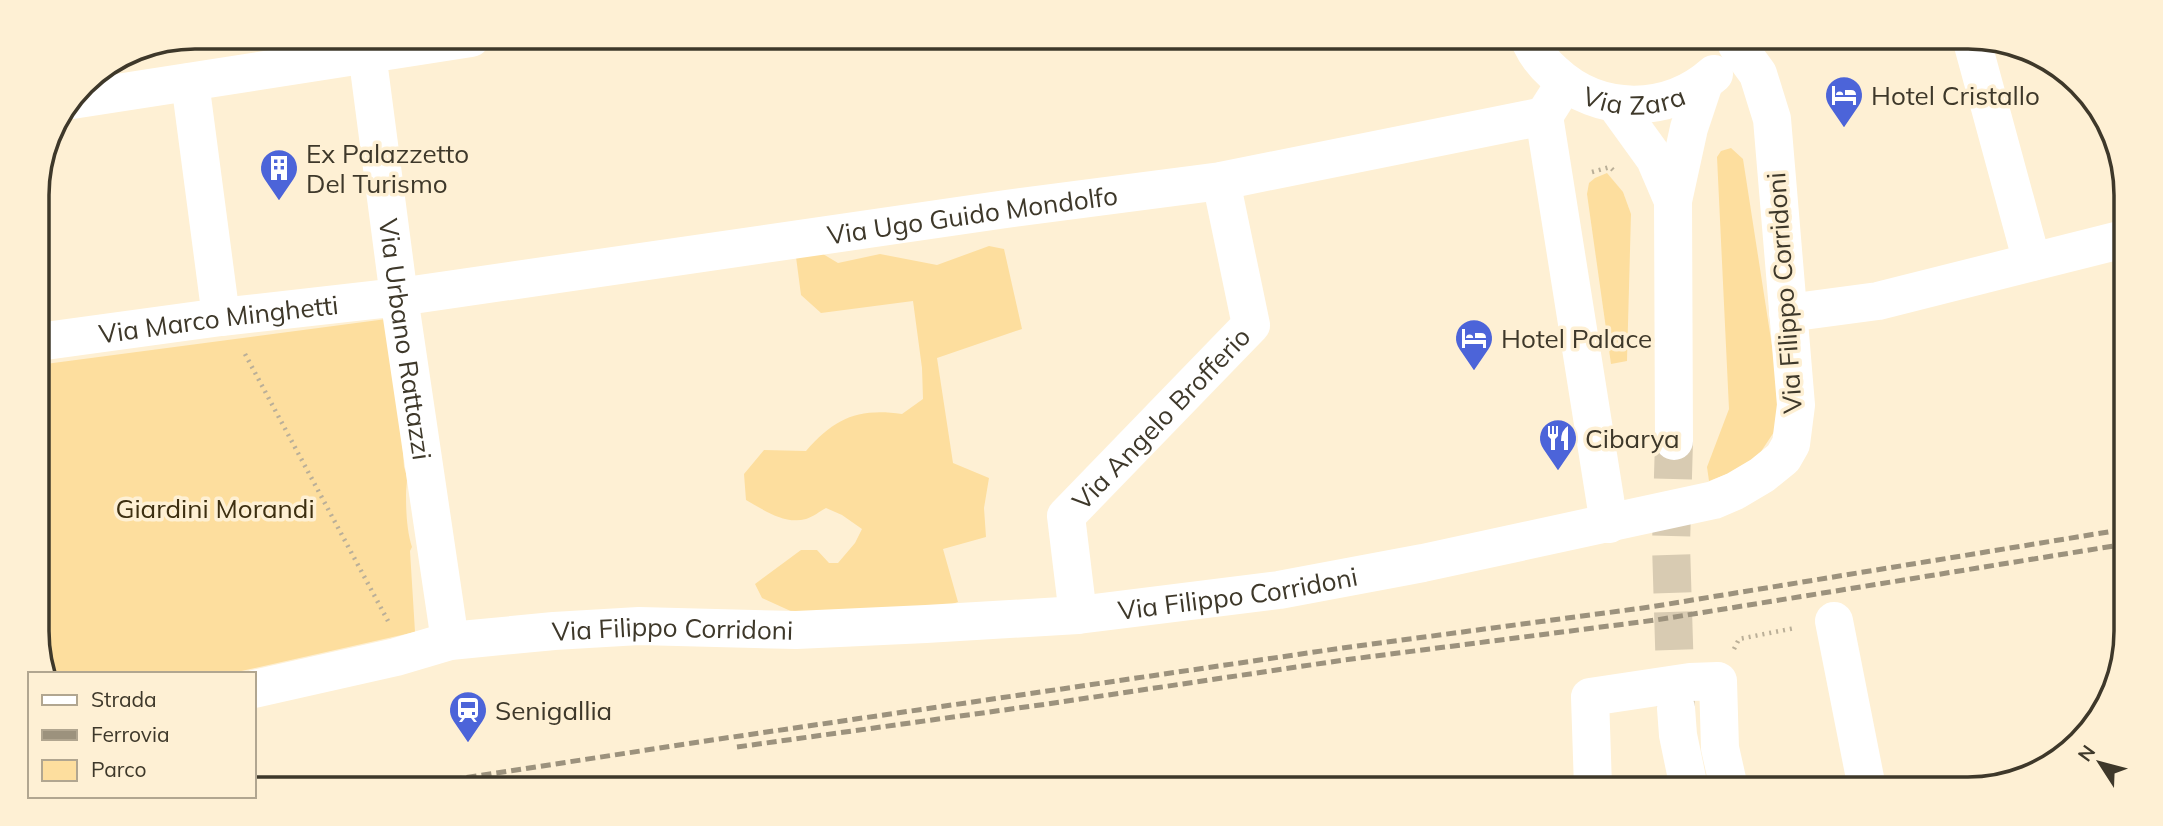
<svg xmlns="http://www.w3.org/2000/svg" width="2163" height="826" viewBox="0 0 2163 826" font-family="Mulish,sans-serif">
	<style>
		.green { fill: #fdde9e }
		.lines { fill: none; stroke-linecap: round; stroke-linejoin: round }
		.minor-tunnel { stroke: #d8cbb2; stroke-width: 38; stroke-dasharray: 38 19; stroke-linecap: butt }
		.path { stroke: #baaf98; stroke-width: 4.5; stroke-dasharray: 2 5; stroke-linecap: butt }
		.minor { stroke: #fff; stroke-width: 38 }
		.rail { stroke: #9c927d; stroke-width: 5; stroke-dasharray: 10 5; stroke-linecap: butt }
		.labels { text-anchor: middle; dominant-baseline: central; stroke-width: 7; stroke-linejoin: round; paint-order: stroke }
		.street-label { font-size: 26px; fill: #3e382a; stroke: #fef0d4 }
		.poi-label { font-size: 26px; fill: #3e382a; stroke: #fef0d4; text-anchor: start }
		.park-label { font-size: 26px; fill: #3d2f11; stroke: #fef0d4 }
		.rim { fill: none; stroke: #3e382a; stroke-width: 3.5 }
	</style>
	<rect width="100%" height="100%" fill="#fef0d4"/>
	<g class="green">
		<path d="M1731,148L1743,159L1781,404L1778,426L1758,456L1748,466L1709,481L1707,467L1729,409L1717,157L1721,151Z"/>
		<path d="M1607,173L1623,192L1631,214L1627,361L1611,364L1587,194L1589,183L1595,178Z"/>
		<path d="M989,246L1004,249L1022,329L937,358L953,463L989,478L984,508L986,537L943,549L958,602L919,615L795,613L762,598L755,584L801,550H817L829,563H838L855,543L862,529L842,515L826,508C820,511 813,517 806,519C785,525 764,510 746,500L744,474L764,450L806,451C835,418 858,408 902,414L923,399L922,368L913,301L821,313L801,295L796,257L818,251L838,263L880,254L937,265Z"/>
		<path d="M394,318L404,467C409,480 406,483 406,495C406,512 407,532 412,547L410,551L415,632L228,674H46L40,662L38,365Z"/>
	</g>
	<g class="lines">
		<path class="minor-tunnel" d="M1674,441L1671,545L1676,708"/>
		<g class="path">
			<path d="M1592,172L1610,167L1613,170"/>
			<path d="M245,354L388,621"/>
			<path d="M1734,649L1739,639L1795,628"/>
		</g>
		<g class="minor">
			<path id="s1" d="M370,38L367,53L399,297L450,641"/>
			<path id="s2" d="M1531,43C1536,54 1545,65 1554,73C1599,115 1668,115 1714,74"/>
			<path d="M1973,45L2032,262"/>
			<path d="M190,82L221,317"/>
			<path d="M1565,83L1544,116L1609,524"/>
			<path d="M72,100L471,38"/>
			<path d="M1616,105L1655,159L1673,201"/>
			<path d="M1788,313L1878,301L2124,239"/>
			<path id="s3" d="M38,342L221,317L399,297L1006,209L1221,181L1544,116"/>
			<path d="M1674,441L1673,201L1689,128L1704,83"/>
			<path id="s4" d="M1078,615L1066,516L1251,325L1221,181"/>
			<path d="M1834,621L1867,788"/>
			<path id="s5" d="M254,689L396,657L450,641L554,631L639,626L796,630L926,624L1078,615L1279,590L1423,563L1714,500L1735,491L1762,475L1783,458L1791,444L1796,405L1772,119L1758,74L1737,45"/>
			<path d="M1676,708L1678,735L1689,788"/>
			<path d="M1593,787L1590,697L1690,682L1718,681L1720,748L1729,788"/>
		</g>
		<g class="rail">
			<path d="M737,747L1047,704L1344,660L1656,620L2120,545"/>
			<path d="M437,782L719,739L1342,648L1650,607L2120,530"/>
		</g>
	</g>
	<defs>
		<symbol id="hotel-pin" viewBox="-11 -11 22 30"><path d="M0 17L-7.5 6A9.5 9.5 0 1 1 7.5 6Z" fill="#4c64d9" stroke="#fef0d4"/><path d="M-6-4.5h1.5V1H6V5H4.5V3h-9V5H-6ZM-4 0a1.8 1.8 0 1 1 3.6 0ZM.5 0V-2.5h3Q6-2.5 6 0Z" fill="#fff"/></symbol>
		<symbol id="building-pin" viewBox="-11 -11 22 30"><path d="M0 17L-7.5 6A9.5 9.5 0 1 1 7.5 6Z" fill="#4c64d9" stroke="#fef0d4"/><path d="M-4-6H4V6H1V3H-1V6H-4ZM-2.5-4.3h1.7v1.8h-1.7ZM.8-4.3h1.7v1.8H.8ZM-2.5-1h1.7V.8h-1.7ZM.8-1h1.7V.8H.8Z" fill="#fff"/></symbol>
		<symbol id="restaurant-pin" viewBox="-11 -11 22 30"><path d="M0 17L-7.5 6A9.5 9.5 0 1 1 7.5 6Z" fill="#4c64d9" stroke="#fef0d4"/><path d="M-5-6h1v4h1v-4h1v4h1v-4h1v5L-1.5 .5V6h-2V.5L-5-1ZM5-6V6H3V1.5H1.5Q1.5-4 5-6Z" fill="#fff"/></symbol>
		<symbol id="station-pin" viewBox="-11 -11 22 30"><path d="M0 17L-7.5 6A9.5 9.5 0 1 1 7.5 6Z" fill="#4c64d9" stroke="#fef0d4"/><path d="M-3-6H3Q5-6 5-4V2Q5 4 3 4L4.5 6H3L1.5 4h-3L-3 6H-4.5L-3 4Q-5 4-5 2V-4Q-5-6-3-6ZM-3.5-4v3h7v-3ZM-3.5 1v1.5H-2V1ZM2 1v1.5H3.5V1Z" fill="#fff"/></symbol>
	</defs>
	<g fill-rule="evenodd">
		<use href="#hotel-pin" x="1822" y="73" width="44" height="60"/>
		<use href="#building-pin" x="257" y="146" width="44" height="60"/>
		<use href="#hotel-pin" x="1452" y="316" width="44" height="60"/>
		<use href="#restaurant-pin" x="1536" y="416" width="44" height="60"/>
		<use href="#station-pin" x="446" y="688" width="44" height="60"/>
	</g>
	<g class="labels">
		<g class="street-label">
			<text stroke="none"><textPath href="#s2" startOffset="126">Via Zara</textPath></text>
			<text stroke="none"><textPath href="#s3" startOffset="943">Via Ugo Guido Mondolfo</textPath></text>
			<text transform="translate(1784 293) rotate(-94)">Via Filippo Corridoni</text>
			<text stroke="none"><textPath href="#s3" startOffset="182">Via Marco Minghetti</textPath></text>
			<text stroke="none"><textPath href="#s1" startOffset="304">Via Urbano Rattazzi</textPath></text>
			<text stroke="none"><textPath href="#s4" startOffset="236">Via Angelo Brofferio</textPath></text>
			<text stroke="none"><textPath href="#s5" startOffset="992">Via Filippo Corridoni</textPath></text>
			<text stroke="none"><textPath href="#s5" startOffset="425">Via Filippo Corridoni</textPath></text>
		</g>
		<g class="poi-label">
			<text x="1871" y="95">Hotel Cristallo</text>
			<text x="306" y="153">Ex Palazzetto<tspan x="306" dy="30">Del Turismo</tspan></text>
			<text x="1501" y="338">Hotel Palace</text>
			<text x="1585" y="438">Cibarya</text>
			<text x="495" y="710">Senigallia</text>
		</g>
		<g class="park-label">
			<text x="215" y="508">Giardini Morandi</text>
		</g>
	</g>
	<path d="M0 0H2163V826H0ZM195 49H1968A146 146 0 0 1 2114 195V631A146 146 0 0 1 1968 777H195A146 146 0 0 1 49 631V195A146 146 0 0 1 195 49Z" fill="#fef0d4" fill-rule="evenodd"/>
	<path class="rim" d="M195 49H1968A146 146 0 0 1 2114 195V631A146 146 0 0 1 1968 777H195A146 146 0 0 1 49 631V195A146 146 0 0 1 195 49Z"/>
	<rect x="28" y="672" width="228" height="126" fill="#fef0d4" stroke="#b1a690" stroke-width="2"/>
	<rect x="42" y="695" width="35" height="10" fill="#ffffff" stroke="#b1a690" stroke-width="2"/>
	<text x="91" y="707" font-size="21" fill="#3e382a">Strada</text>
	<rect x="42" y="730" width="35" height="10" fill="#9c927d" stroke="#b1a690" stroke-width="2"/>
	<text x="91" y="742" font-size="21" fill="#3e382a">Ferrovia</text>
	<rect x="42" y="760" width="35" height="21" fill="#fdde9e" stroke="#b1a690" stroke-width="2"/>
	<text x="91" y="777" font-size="21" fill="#3e382a">Parco</text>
	<g transform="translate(2100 763) rotate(306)" stroke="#fef0d4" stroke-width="5" paint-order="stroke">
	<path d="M0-5L12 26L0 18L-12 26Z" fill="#3e382a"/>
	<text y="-10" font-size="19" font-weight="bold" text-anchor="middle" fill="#3e382a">N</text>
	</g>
</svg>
